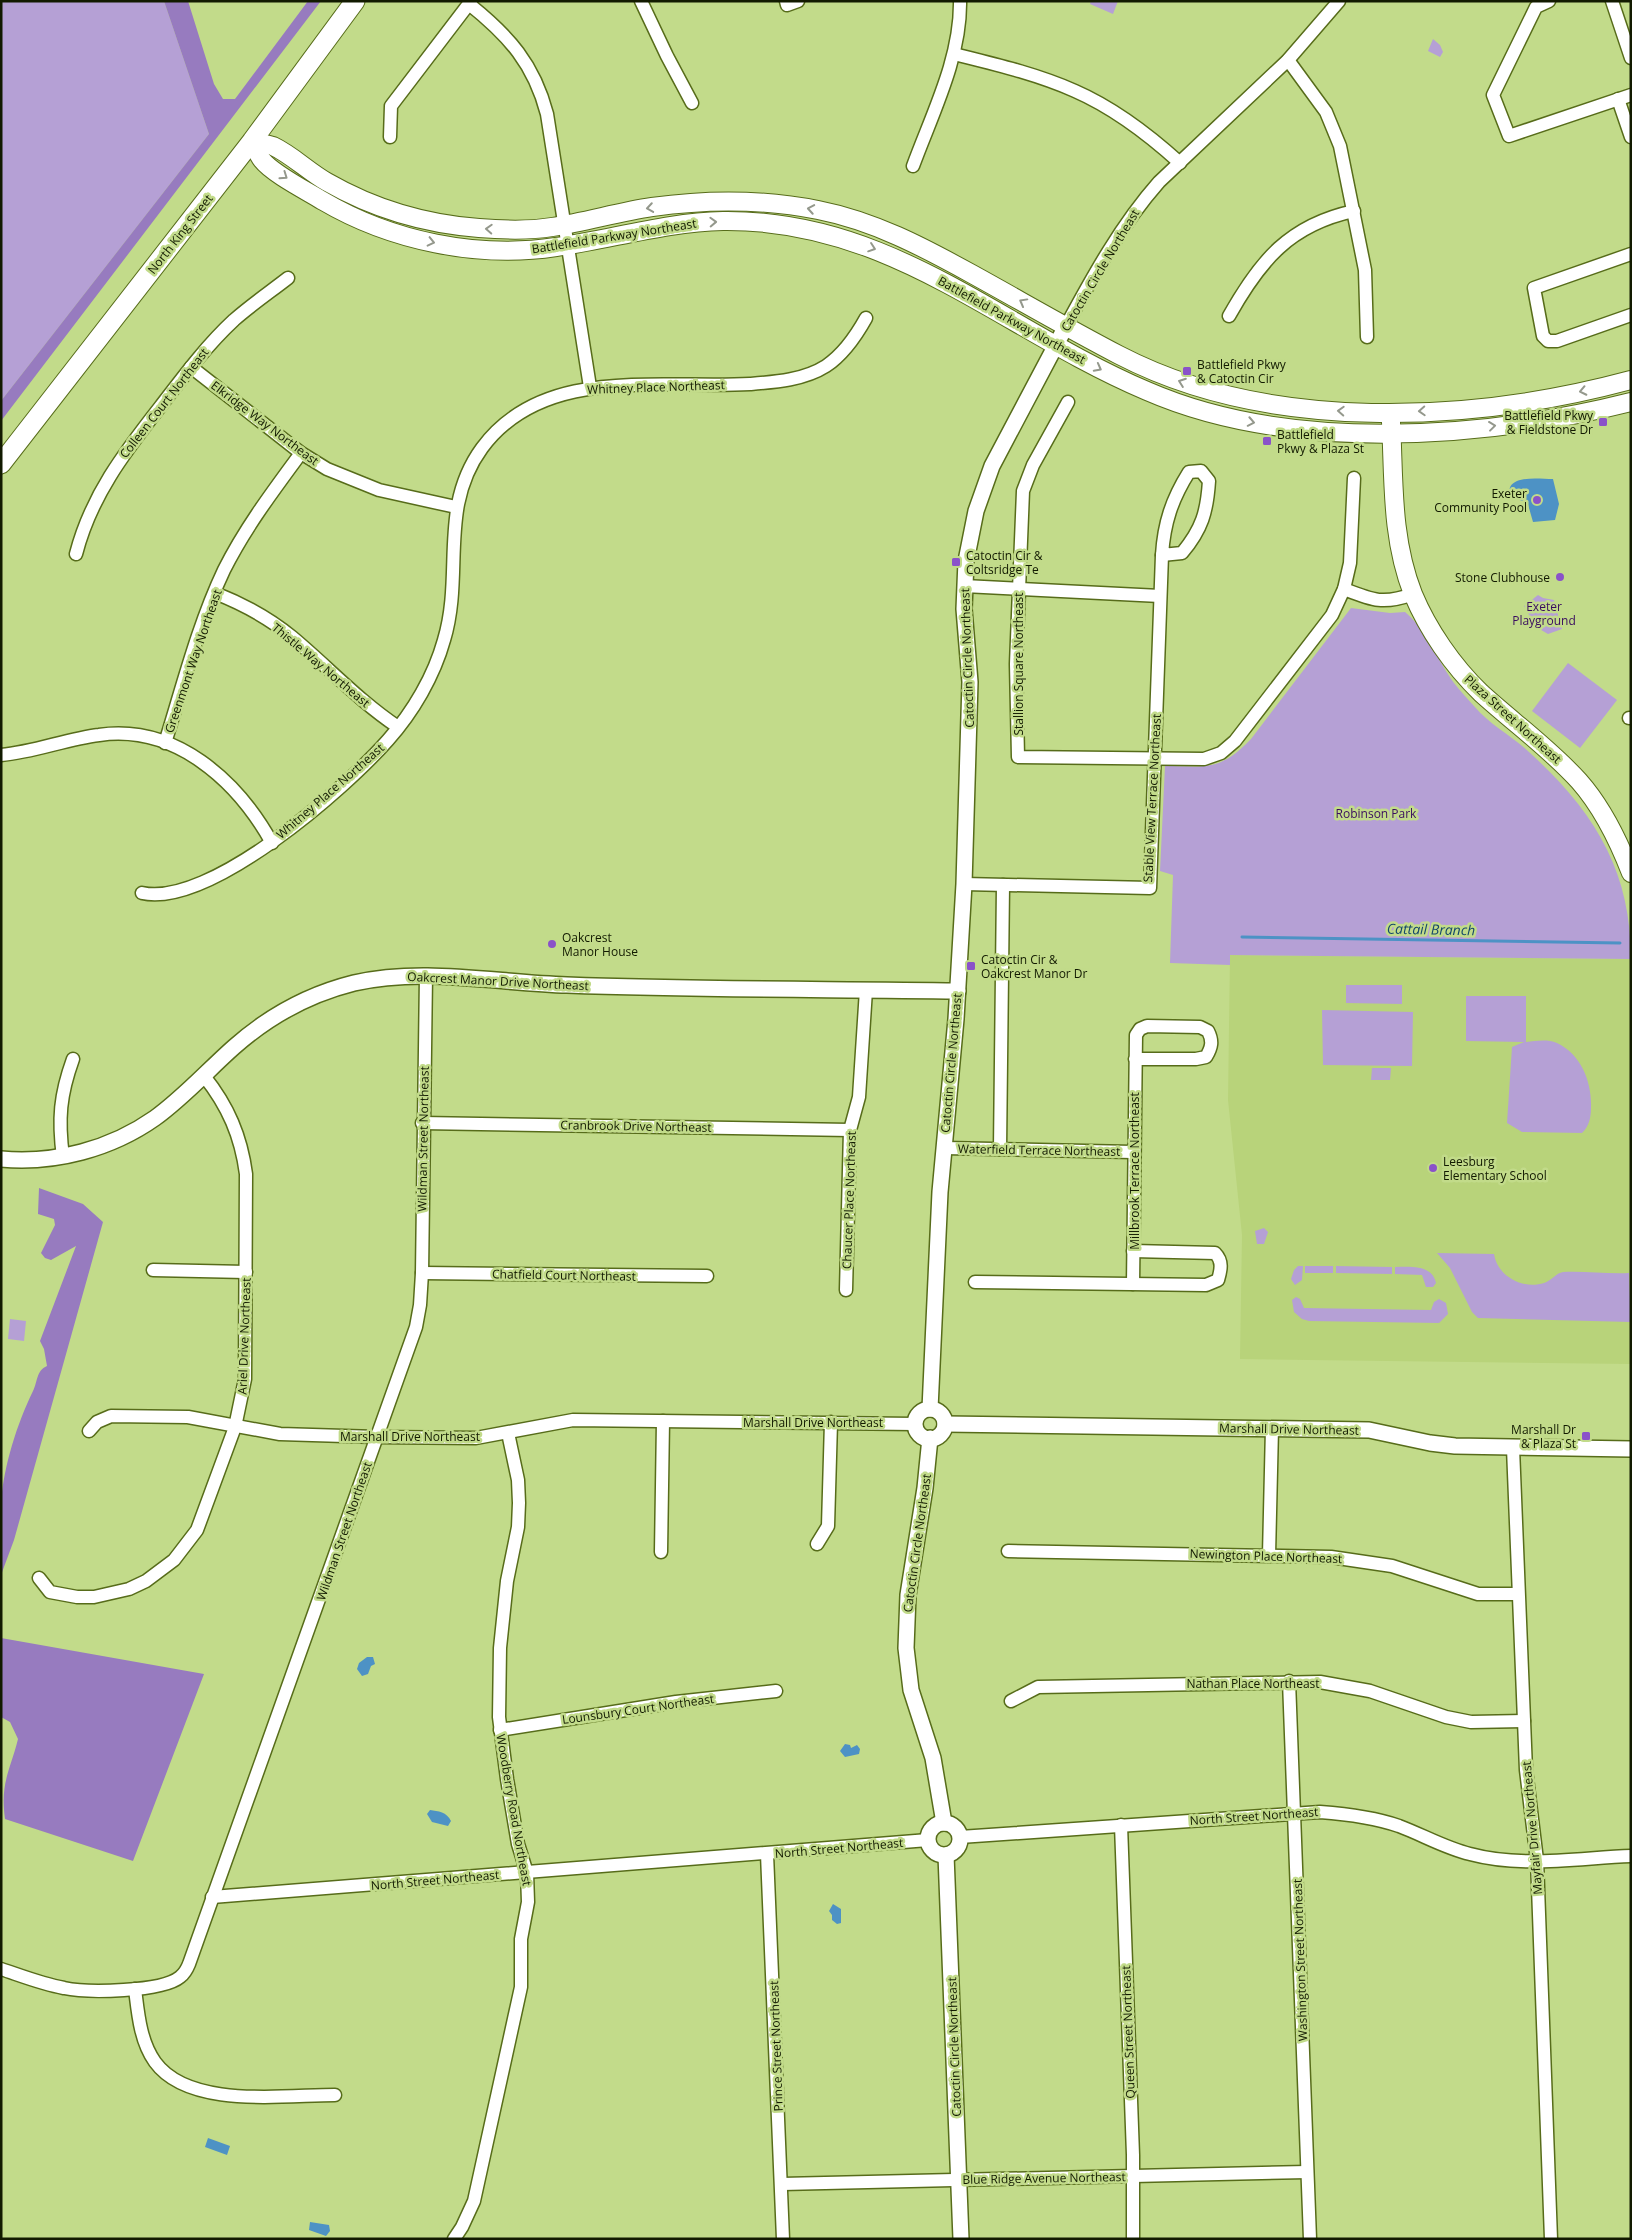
<svg xmlns="http://www.w3.org/2000/svg" width="1632" height="2240" viewBox="0 0 1632 2240" font-family="'Open Sans',sans-serif">
	<style>
		.built { fill: #b8d37a }
		.green { fill: #b5a0d5 }
		.forest { fill: #977bbf }
		.water { fill: #4d92c5 }
		.lines { fill: none; stroke-linecap: round; stroke-linejoin: round }
		.stream { stroke: #4d92c5; stroke-width: 3 }
		.minor-casing { stroke: #576c1a; stroke-width: 15 }
		.tertiary-casing { stroke: #576c1a; stroke-width: 18 }
		.secondary-casing { stroke: #576c1a; stroke-width: 20 }
		.primary-casing { stroke: #576c1a; stroke-width: 21 }
		.minor { stroke: #fff; stroke-width: 12 }
		.tertiary { stroke: #fff; stroke-width: 15 }
		.secondary { stroke: #fff; stroke-width: 18 }
		.primary { stroke: #fff; stroke-width: 19 }
		.oneway { stroke: #94988c }
		.poi-dot { fill: #8a52c9; stroke: #c2db8a; stroke-width: 2 }
		.labels { text-anchor: middle; dominant-baseline: central; stroke-width: 5; stroke-linejoin: round; paint-order: stroke }
		.street-label { font-size: 12px; fill: #121a00; stroke: #c2db8a }
		.poi-label { font-size: 12px; fill: #121a00; stroke: #c2db8a; text-anchor: start }
		.park-label { font-size: 12px; fill: #390c5f; stroke: #c2db8a }
		.water-label { font-size: 14px; font-style: italic; fill: #13476a; stroke: #c2db8a }
	</style>
	<rect width="100%" height="100%" fill="#c2db8a"/>
	<path class="built" d="M1230,955L1631,959V1364L1240,1359L1242,1235L1228,1100Z"/>
	<g class="green">
		<path d="M1,1H164L209,134L1,401Z"/>
		<path d="M1091,1H1118L1113,14L1090,4Z"/>
		<path d="M1433,39L1440,45L1443,52L1440,57L1428,51Z"/>
		<path d="M1538,595L1543,598L1554,600L1562,629L1548,634L1536,627L1524,606Z"/>
		<path d="M1351,608L1390,613L1405,612C1427,630 1437,660 1454,683C1460,691 1467,698 1474,706C1491,726 1511,735 1529,752C1594,811 1631,870 1631,959L1230,955V965L1170,963L1173,875L1160,871L1165,766C1207,766 1219,772 1251,739Z"/>
		<path d="M1568,663L1617,700L1580,748L1532,711Z"/>
		<path d="M1346,985H1402V1004L1346,1003Z"/>
		<path d="M1466,996H1526V1042C1536,1041 1547,1039 1557,1043C1582,1055 1592,1083 1591,1108C1591,1117 1589,1127 1582,1133L1522,1132L1507,1123L1512,1047L1524,1042L1466,1041Z"/>
		<path d="M1322,1010L1413,1012L1412,1066L1323,1065Z"/>
		<path d="M1372,1068H1391L1390,1080H1371Z"/>
		<path d="M1264,1228L1268,1232L1264,1244H1257L1255,1231Z"/>
		<path d="M1437,1253L1494,1254C1497,1276 1523,1290 1544,1283C1551,1281 1556,1273 1563,1272C1585,1271 1607,1274 1629,1273L1631,1322L1478,1318L1472,1312L1450,1268Z"/>
		<path d="M1298,1266H1303L1302,1280L1295,1285L1291,1279L1294,1270Z"/>
		<rect x="1305" y="1266" width="28" height="7"/>
		<path d="M1336,1266L1392,1267V1274L1336,1273Z"/>
		<path d="M1395,1267C1409,1267 1432,1264 1436,1283L1433,1287H1426L1422,1275L1395,1274Z"/>
		<path d="M1296,1297L1300,1299L1304,1308L1431,1310L1434,1302L1439,1299L1446,1303L1448,1314L1439,1323L1309,1321L1302,1319L1294,1312L1292,1300Z"/>
		<path d="M10,1319L26,1321L24,1341L8,1339Z"/>
	</g>
	<g class="forest">
		<path d="M164,1H188L214,84L223,99H235L308,1H321L1,421V401L209,134Z"/>
		<path d="M39,1188L83,1204L103,1222L14,1540L1,1575C1,1551 0,1526 1,1502C4,1465 17,1424 33,1391C38,1381 36,1371 47,1366L44,1349L40,1341L76,1246L51,1260L45,1258L41,1253L55,1225L54,1219L38,1214Z"/>
		<path d="M1,1638L204,1674L133,1861L5,1819C0,1783 10,1771 18,1739L10,1722L1,1717Z"/>
	</g>
	<g class="water">
		<path d="M1553,479L1559,504L1555,520L1533,522L1527,501C1512,501 1502,488 1517,481C1527,477 1543,479 1553,479Z"/>
		<path d="M367,1657H373L375,1664L371,1666L368,1674L362,1676L357,1669L359,1663Z"/>
		<path d="M845,1744L850,1745L851,1748L857,1745L860,1749L859,1754L845,1757L840,1751Z"/>
		<path d="M430,1810C438,1811 447,1812 451,1821L448,1826L432,1822L427,1814Z"/>
		<path d="M833,1904L841,1909V1923L837,1924L832,1920V1915L829,1911Z"/>
		<path d="M208,2138L230,2146L227,2155L205,2147Z"/>
		<path d="M310,2222L329,2225L330,2231L326,2236L309,2230Z"/>
	</g>
	<g class="lines">
		<path class="stream" d="M1242,937L1620,943"/>
		<defs>
			<g id="minor">
				<path d="M641,1L667,56L692,103"/>
				<path d="M786,1L787,5L798,1"/>
				<path d="M1549,1L1536,7L1493,95L1509,136L1631,95"/>
				<path d="M1612,1L1631,58"/>
				<path d="M469,4C509,36 534,64 547,114L590,387"/>
				<path d="M954,54C994,64 1037,74 1075,91C1114,108 1148,134 1180,163"/>
				<path d="M1288,60L1326,112L1340,146L1365,270L1367,337"/>
				<path d="M1618,99L1631,137"/>
				<path d="M390,137L391,106L471,1"/>
				<path d="M913,166C932,114 961,58 960,1"/>
				<path d="M1631,254L1534,288L1543,336L1548,341H1557L1631,315"/>
				<path d="M1229,316C1260,261 1289,225 1354,211"/>
				<path d="M1066,326C1093,276 1121,225 1159,182L1288,60L1339,1"/>
				<path d="M191,367L301,453L327,469L379,490L456,507"/>
				<path d="M1068,402L1033,465L1023,491L1016,664L1018,757L1204,759L1221,753L1235,741L1332,615L1344,589L1350,563L1354,478"/>
				<path d="M1201,471L1209,481C1207,512 1202,529 1182,553L1162,555C1164,523 1172,499 1189,472Z"/>
				<path d="M76,554C91,496 124,453 160,407C183,377 206,346 234,320C251,305 270,292 288,278"/>
				<path d="M964,586L1160,596"/>
				<path d="M1344,589C1372,600 1383,605 1413,594"/>
				<path d="M215,593C243,604 269,618 292,637C328,667 359,701 398,727"/>
				<path d="M1629,718H1631"/>
				<path d="M165,743C183,685 198,625 224,570C245,528 273,491 301,453"/>
				<path d="M1,755C35,752 66,739 99,735C175,724 237,780 272,843"/>
				<path d="M964,884L1150,888L1162,555"/>
				<path d="M142,893C209,908 345,789 388,740C413,712 434,676 444,640C464,574 438,508 482,448C543,365 660,389 750,384C776,382 804,380 826,366C844,354 856,336 866,318"/>
				<path d="M422,1123L850,1130"/>
				<path d="M944,1148L1133,1152"/>
				<path d="M1000,1149L1003,885"/>
				<path d="M63,1157C58,1119 60,1095 73,1059"/>
				<path d="M153,1270L246,1272"/>
				<path d="M422,1273L707,1276"/>
				<path d="M975,1282L1206,1285L1218,1280C1221,1270 1223,1261 1215,1253L1133,1251"/>
				<path d="M1133,1284L1136,1035L1140,1029L1147,1026L1200,1027L1208,1031C1213,1041 1212,1047 1206,1057L1196,1059H1135"/>
				<path d="M846,1290L850,1130L859,1097L866,990"/>
				<path d="M89,1431L97,1422L111,1416L188,1417L280,1434L377,1437L476,1438L573,1420L915,1424"/>
				<path d="M1513,1448L1526,1770L1537,1860L1551,2239"/>
				<path d="M817,1544L828,1526L831,1422"/>
				<path d="M1008,1551L1331,1557L1392,1566L1478,1594H1518"/>
				<path d="M661,1552L663,1421"/>
				<path d="M1269,1555L1272,1428"/>
				<path d="M39,1578L50,1592L77,1597H94L129,1589L146,1581L174,1560L197,1530L235,1427L245,1379L246,1174C241,1136 228,1106 204,1076"/>
				<path d="M1289,1681L1310,2239"/>
				<path d="M1011,1701L1038,1687L1320,1682L1370,1691L1446,1717L1471,1722L1524,1721"/>
				<path d="M500,1730L676,1702L776,1691"/>
				<path d="M1121,1825L1133,2155V2239"/>
				<path d="M960,1837L1320,1812C1347,1814 1373,1817 1399,1826C1423,1835 1445,1848 1470,1854C1522,1868 1578,1858 1631,1856"/>
				<path d="M767,1854L783,2239"/>
				<path d="M212,1897L928,1840"/>
				<path d="M1,1969C22,1976 42,1984 64,1988C87,1993 162,1992 180,1977C184,1974 187,1969 189,1964L416,1327L420,1305L422,1273L426,975"/>
				<path d="M135,1989C138,2013 140,2041 155,2062C189,2109 284,2095 335,2095"/>
				<path d="M782,2184L1307,2172"/>
				<path d="M454,2239L462,2227L474,2201L521,1987V1939L528,1902L527,1873L518,1844L507,1779L499,1717L500,1648L507,1581L518,1527L519,1503L518,1480L508,1433"/>
			</g>
			<g id="tertiary">
				<path d="M1,1159C55,1164 111,1149 155,1118C184,1097 208,1070 234,1047C269,1016 310,994 354,983C424,967 496,983 567,985C697,990 827,989 958,991"/>
				<path d="M930,1409L940,1192L956,1019L964,884L970,682L964,609L966,561L976,511L992,466L1066,326"/>
				<circle cx="930" cy="1424" r="15"/>
				<path d="M945,1424L1369,1430L1430,1443L1455,1446L1631,1449"/>
				<path d="M930,1438L925,1488L908,1595L906,1648L911,1690L933,1758L944,1823"/>
				<circle cx="944" cy="1839" r="16"/>
				<path d="M946,1855L961,2239"/>
			</g>
			<g id="secondary">
				<path d="M252,141C255,147 258,155 262,160C273,174 307,191 323,201C391,241 478,259 556,247C612,239 667,222 723,221C892,219 1001,329 1147,391C1289,453 1484,439 1631,402"/>
				<path d="M252,141C258,143 267,144 273,146C292,155 309,172 327,182C374,209 426,224 479,228C503,230 528,231 552,227C586,222 618,212 652,207C708,199 763,199 818,210C874,221 923,247 972,274C1021,301 1069,329 1119,355C1269,433 1471,423 1631,380"/>
				<path d="M1391,422C1394,481 1391,538 1413,594C1428,630 1453,666 1481,693C1514,723 1549,748 1579,781C1602,807 1619,842 1631,873"/>
			</g>
			<path id="primary" d="M1,464L252,141L355,1"/>
		</defs>
		<use href="#minor" class="minor-casing"/>
		<use href="#tertiary" class="tertiary-casing"/>
		<use href="#secondary" class="secondary-casing"/>
		<use href="#primary" class="primary-casing"/>
		<use href="#minor" class="minor"/>
		<use href="#tertiary" class="tertiary"/>
		<use href="#secondary" class="secondary"/>
		<use href="#primary" class="primary"/>
	</g>
	<defs><path id="oneway-chevron" d="M-2-3.5L2.5 0L-2 3.5" fill="none" stroke-width="1.6" stroke-linecap="round" stroke-linejoin="round" transform="scale(1.25)"/></defs>
	<g class="oneway">
		<use href="#oneway-chevron" transform="translate(284 176) rotate(35)"/>
		<use href="#oneway-chevron" transform="translate(650 208) rotate(171)"/>
		<use href="#oneway-chevron" transform="translate(811 209) rotate(-170)"/>
		<use href="#oneway-chevron" transform="translate(713 222) rotate(-2)"/>
		<use href="#oneway-chevron" transform="translate(489 229) rotate(-177)"/>
		<use href="#oneway-chevron" transform="translate(431 242) rotate(13)"/>
		<use href="#oneway-chevron" transform="translate(872 248) rotate(19)"/>
		<use href="#oneway-chevron" transform="translate(1023 302) rotate(-151)"/>
		<use href="#oneway-chevron" transform="translate(1098 368) rotate(28)"/>
		<use href="#oneway-chevron" transform="translate(1182 382) rotate(-160)"/>
		<use href="#oneway-chevron" transform="translate(1583 391) rotate(168)"/>
		<use href="#oneway-chevron" transform="translate(1341 411) rotate(-177)"/>
		<use href="#oneway-chevron" transform="translate(1422 411) rotate(177)"/>
		<use href="#oneway-chevron" transform="translate(1251 422) rotate(11)"/>
		<use href="#oneway-chevron" transform="translate(1492 426) rotate(-7)"/>
	</g>
	<g class="poi-dot">
		<rect x="1182" y="366" width="10" height="10" rx="2.5"/>
		<rect x="1598" y="417" width="10" height="10" rx="2.5"/>
		<rect x="1262" y="436" width="10" height="10" rx="2.5"/>
		<circle cx="1537" cy="500" r="5"/>
		<rect x="951" y="557" width="10" height="10" rx="2.5"/>
		<circle cx="1560" cy="577" r="5"/>
		<circle cx="552" cy="944" r="5"/>
		<rect x="966" y="961" width="10" height="10" rx="2.5"/>
		<circle cx="1433" cy="1168" r="5"/>
		<rect x="1581" y="1431" width="10" height="10" rx="2.5"/>
	</g>
	<g class="labels">
		<g class="street-label">
			<text transform="translate(180 234) rotate(-52)">North King Street</text>
			<text transform="translate(614 236) rotate(-9)">Battlefield Parkway Northeast</text>
			<text transform="translate(1100 270) rotate(-59)">Catoctin Circle Northeast</text>
			<text transform="translate(1012 320) rotate(29)">Battlefield Parkway Northeast</text>
			<text transform="translate(656 387) rotate(-2)">Whitney Place Northeast</text>
			<text transform="translate(164 403) rotate(-52)">Colleen Court Northeast</text>
			<text transform="translate(265 423) rotate(37)">Elkridge Way Northeast</text>
			<text transform="translate(967 658) rotate(-92)">Catoctin Circle Northeast</text>
			<text transform="translate(193 661) rotate(-71)">Greenmont Way Northeast</text>
			<text transform="translate(1018 664) rotate(-90)">Stallion Square Northeast</text>
			<text transform="translate(321 665) rotate(40)">Thistle Way Northeast</text>
			<text transform="translate(1513 719) rotate(42)">Plaza Street Northeast</text>
			<text transform="translate(330 791) rotate(-41)">Whitney Place Northeast</text>
			<text transform="translate(1152 798) rotate(-87)">Stable View Terrace Northeast</text>
			<text transform="translate(498 981) rotate(3)">Oakcrest Manor Drive Northeast</text>
			<text transform="translate(951 1063) rotate(-85)">Catoctin Circle Northeast</text>
			<text transform="translate(636 1126) rotate(1)">Cranbrook Drive Northeast</text>
			<text transform="translate(423 1139) rotate(-89)">Wildman Street Northeast</text>
			<text transform="translate(1039 1150) rotate(1)">Waterfield Terrace Northeast</text>
			<text transform="translate(1134 1171) rotate(-90)">Millbrook Terrace Northeast</text>
			<text transform="translate(849 1200) rotate(-88)">Chaucer Place Northeast</text>
			<text transform="translate(564 1275) rotate(1)">Chatfield Court Northeast</text>
			<text transform="translate(244 1336) rotate(-88)">Ariel Drive Northeast</text>
			<text x="813" y="1422">Marshall Drive Northeast</text>
			<text transform="translate(1289 1429) rotate(1)">Marshall Drive Northeast</text>
			<text x="410" y="1436">Marshall Drive Northeast</text>
			<text transform="translate(344 1531) rotate(-71)">Wildman Street Northeast</text>
			<text transform="translate(917 1543) rotate(-82)">Catoctin Circle Northeast</text>
			<text transform="translate(1266 1556) rotate(2)">Newington Place Northeast</text>
			<text x="1253" y="1683">Nathan Place Northeast</text>
			<text transform="translate(638 1709) rotate(-8)">Lounsbury Court Northeast</text>
			<text transform="translate(514 1810) rotate(80)">Woodberry Road Northeast</text>
			<text transform="translate(1254 1816) rotate(-4)">North Street Northeast</text>
			<text transform="translate(1532 1828) rotate(-95)">Mayfair Drive Northeast</text>
			<text transform="translate(839 1848) rotate(-5)">North Street Northeast</text>
			<text transform="translate(435 1880) rotate(-5)">North Street Northeast</text>
			<text transform="translate(1300 1960) rotate(-92)">Washington Street Northeast</text>
			<text transform="translate(1128 2032) rotate(-92)">Queen Street Northeast</text>
			<text transform="translate(776 2046) rotate(-92)">Prince Street Northeast</text>
			<text transform="translate(954 2047) rotate(-92)">Catoctin Circle Northeast</text>
			<text transform="translate(1044 2178) rotate(-1)">Blue Ridge Avenue Northeast</text>
		</g>
		<g class="poi-label">
			<text x="1197" y="364">Battlefield Pkwy<tspan x="1197" dy="14">&amp; Catoctin Cir</tspan></text>
			<text x="1593" y="415" text-anchor="end">Battlefield Pkwy<tspan x="1593" dy="14">&amp; Fieldstone Dr</tspan></text>
			<text x="1277" y="434">Battlefield<tspan x="1277" dy="14">Pkwy &amp; Plaza St</tspan></text>
			<text x="1527" y="493" text-anchor="end">Exeter<tspan x="1527" dy="14">Community Pool</tspan></text>
			<text x="966" y="555">Catoctin Cir &amp;<tspan x="966" dy="14">Coltsridge Te</tspan></text>
			<text x="1550" y="577" text-anchor="end">Stone Clubhouse</text>
			<text x="562" y="937">Oakcrest<tspan x="562" dy="14">Manor House</tspan></text>
			<text x="981" y="959">Catoctin Cir &amp;<tspan x="981" dy="14">Oakcrest Manor Dr</tspan></text>
			<text x="1443" y="1161">Leesburg<tspan x="1443" dy="14">Elementary School</tspan></text>
			<text x="1576" y="1429" text-anchor="end">Marshall Dr<tspan x="1576" dy="14">&amp; Plaza St</tspan></text>
		</g>
		<g class="park-label">
			<text x="1544" y="606">Exeter<tspan x="1544" dy="14">Playground</tspan></text>
			<text x="1376" y="813">Robinson Park</text>
		</g>
		<g class="water-label">
			<text transform="translate(1431 929) rotate(1)">Cattail Branch</text>
		</g>
	</g>
	<rect width="1632" height="2240" fill="none" stroke="#121a00" stroke-width="5"/>
</svg>
